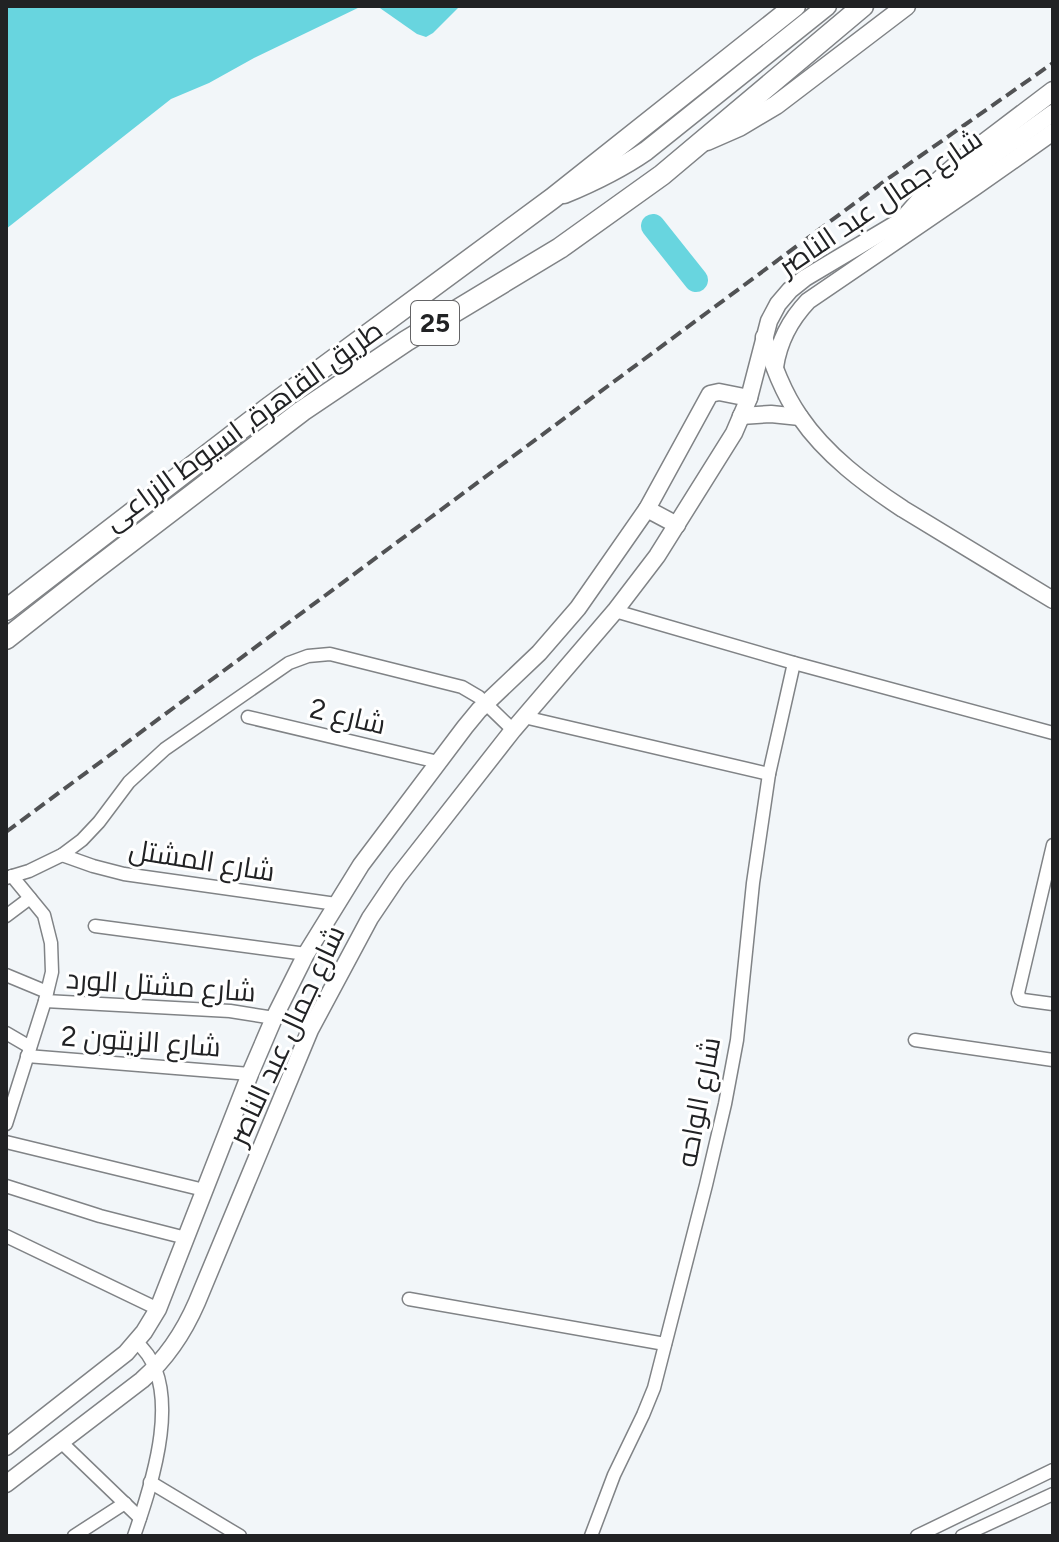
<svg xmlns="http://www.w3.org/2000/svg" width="1059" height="1542" viewBox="0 0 1059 1542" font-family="Figtree,Cairo,sans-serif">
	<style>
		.water { fill: #68d5df }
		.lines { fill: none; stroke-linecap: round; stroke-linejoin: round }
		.river { stroke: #68d5df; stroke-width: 24 }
		.minor-casing { stroke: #808386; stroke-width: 15 }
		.tertiary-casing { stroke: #808386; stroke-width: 19 }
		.secondary-casing { stroke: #808386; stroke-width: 21 }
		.trunk-casing { stroke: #808386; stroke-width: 23 }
		.minor { stroke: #fff; stroke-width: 12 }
		.tertiary { stroke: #fff; stroke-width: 16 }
		.secondary { stroke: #fff; stroke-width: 18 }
		.trunk { stroke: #fff; stroke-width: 20 }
		.rail { stroke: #515254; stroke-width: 4; stroke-dasharray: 12 6; stroke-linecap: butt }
		.labels { text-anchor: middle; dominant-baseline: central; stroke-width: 6; stroke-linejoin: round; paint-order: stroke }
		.shield { fill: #fff; stroke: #646466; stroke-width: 2 }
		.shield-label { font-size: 26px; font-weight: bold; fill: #212224 }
		.street-label { font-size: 28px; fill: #212224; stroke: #fff }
	</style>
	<rect width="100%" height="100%" fill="#f2f6f9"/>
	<g class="water">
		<path d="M6,6H362L254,58L209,83L171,99L6,229Z"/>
		<path d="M377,6H460L433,33L426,37L417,34Z"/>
	</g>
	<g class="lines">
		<path class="river" d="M653,226L696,280"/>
		<defs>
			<g id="minor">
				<path d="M615,611L794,663L1053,733"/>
				<path d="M248,717L438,762"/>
				<path d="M524,717L769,774"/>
				<path d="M1053,845L1018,993L1020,999L1023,1000L1053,1004"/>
				<path d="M62,855L93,866L124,874L336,904"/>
				<path d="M6,878L29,871L62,855L82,840L99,822L129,782L165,749L289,663L308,656L330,654L462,687L479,697L513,730"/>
				<path d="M6,916L30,898"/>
				<path d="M95,926L306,954"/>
				<path d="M6,975L47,992"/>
				<path d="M45,1001L230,1011L274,1018"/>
				<path d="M6,1033L30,1047"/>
				<path d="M915,1040L1053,1060"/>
				<path d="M27,1056L250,1074"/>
				<path d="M6,1124L45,1001L52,972L51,943L44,915L12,876"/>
				<path d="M6,1142L204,1190"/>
				<path d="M6,1186L100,1216L186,1238"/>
				<path d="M6,1236L158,1309"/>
				<path d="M409,1299L665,1344"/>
				<path d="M60,1441L140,1518"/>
				<path d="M150,1482L240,1536"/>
				<path d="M74,1536L125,1503"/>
				<path d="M134,1536C152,1484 186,1383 136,1342"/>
				<path d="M591,1536L614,1475L643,1415L654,1388L706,1185L725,1104L737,1040L753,883L769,774L794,663"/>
				<path d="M917,1536L1053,1470"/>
				<path d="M962,1536L1053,1494"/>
			</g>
			<g id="tertiary">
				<path d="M764,337C773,365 783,393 800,417C826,455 865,484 903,509L1053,600"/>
				<path d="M775,367C779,340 790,320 808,301L975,187L1053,132"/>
				<path d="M741,416L771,414L800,417"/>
				<path d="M647,509L677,525"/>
				<path d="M6,1447L126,1353L144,1332L158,1309L250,1074L274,1018L306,954L361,865L465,727L479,710L539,653L578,608L647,509L710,394L719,392L749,398"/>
				<path d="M6,1484L142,1380C167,1358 184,1332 197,1302L310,1030L370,918L397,878L513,730L615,611L657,556L734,433L749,398L769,321L778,304L790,290L805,278L904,219L1053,113"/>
			</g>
			<g id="secondary">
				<path d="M707,141L739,127L776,105L906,6"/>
				<path d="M564,194C593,182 620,169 646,151L827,6"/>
				<path d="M904,219L932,187L966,157L1053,91"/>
			</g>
			<g id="trunk">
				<path d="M6,610L267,409L553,198L795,6"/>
				<path d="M6,639L90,573L302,411L406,341L560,248L662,175L863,6"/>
			</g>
		</defs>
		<use href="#minor" class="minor-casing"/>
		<use href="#tertiary" class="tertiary-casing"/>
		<use href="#secondary" class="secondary-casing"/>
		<use href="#trunk" class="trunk-casing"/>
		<use href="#minor" class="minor"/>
		<use href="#tertiary" class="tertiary"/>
		<use href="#secondary" class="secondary"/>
		<use href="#trunk" class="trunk"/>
		<path class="rail" d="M6,832L886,180L1053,63"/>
	</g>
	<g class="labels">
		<rect class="shield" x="411" y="301" width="48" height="44" rx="6"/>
		<g class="shield-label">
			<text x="435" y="323">25</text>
		</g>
		<g class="street-label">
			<text transform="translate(880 202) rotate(-34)">شارع جمال عبد الناصر</text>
			<text transform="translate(243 425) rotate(-36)">طريق القاهرة, اسيوط الزراعى</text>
			<text transform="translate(348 716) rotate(13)">شارع 2</text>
			<text transform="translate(202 860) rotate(9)">شارع المشتل</text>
			<text transform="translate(161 985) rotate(4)">شارع مشتل الورد</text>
			<text transform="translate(286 1035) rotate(-65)">شارع جمال عبد الناصر</text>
			<text transform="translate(141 1041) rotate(4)">شارع الزيتون 2</text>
			<text transform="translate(698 1102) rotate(-79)">شارع الواحه</text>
		</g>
	</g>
	<rect width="1059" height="1542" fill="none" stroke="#212224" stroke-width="16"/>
</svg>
